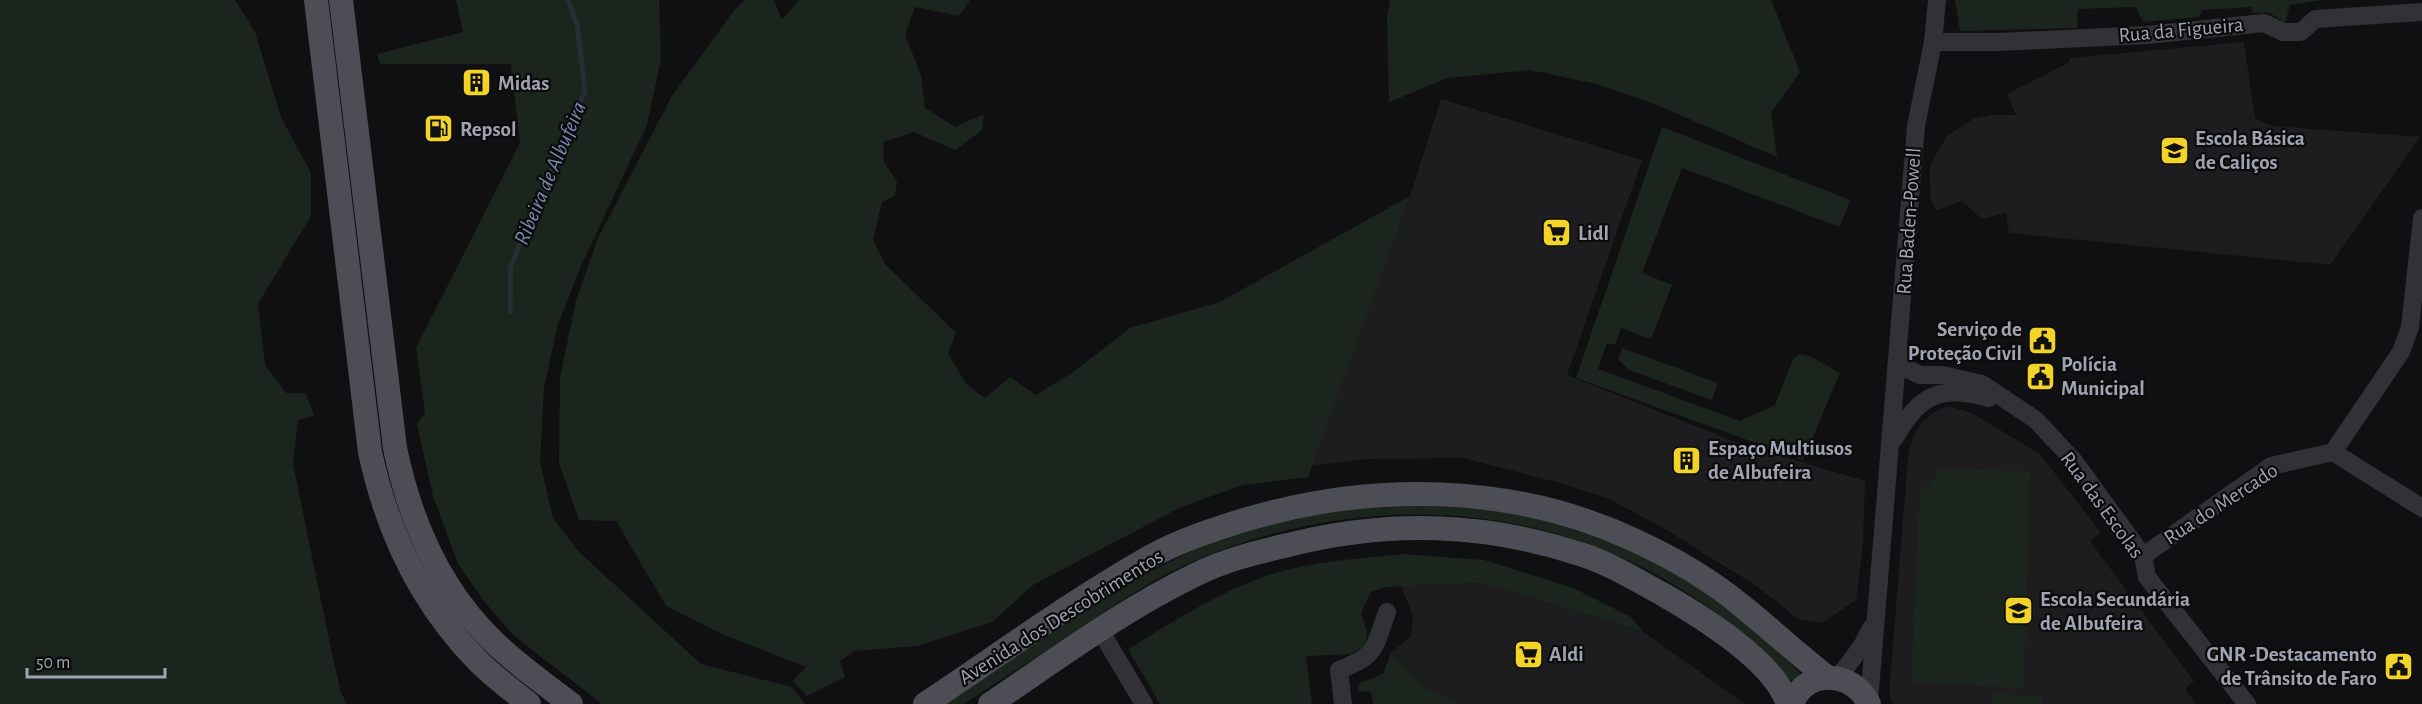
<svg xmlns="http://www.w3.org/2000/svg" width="2422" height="704" viewBox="0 0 2422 704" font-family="'Alegreya Sans',sans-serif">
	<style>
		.built { fill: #1d1c1e }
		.green { fill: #1c241e }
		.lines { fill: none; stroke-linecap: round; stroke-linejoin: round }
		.stream { stroke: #272c35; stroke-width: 5 }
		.minor { stroke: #313136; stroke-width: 18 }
		.major { stroke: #4d4d55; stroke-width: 24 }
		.labels { text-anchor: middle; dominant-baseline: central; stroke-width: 4.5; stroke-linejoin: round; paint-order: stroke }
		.street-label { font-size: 21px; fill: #a1a3b2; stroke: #0b0b0c }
		.poi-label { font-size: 21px; font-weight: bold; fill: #a1a3b2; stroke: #0b0b0c; text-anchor: start }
		.water-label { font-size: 22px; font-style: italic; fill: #778aaf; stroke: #0b0b0c }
	</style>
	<rect width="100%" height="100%" fill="#101012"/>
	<g class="built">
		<path d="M2244,42L2255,118L2272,126L2420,137L2330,265L2009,233L2006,213L1982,219L1962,201L1937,210L1931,201L1929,171L1932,161L1947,136L1973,119L1990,115H2016L2007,94L2068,63L2070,58Z"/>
		<path d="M1441,99L1642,160L1567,375L1735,442L1865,481L1863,545L1856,600L1822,623L1798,619L1755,585L1660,526L1609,499L1560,483L1463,458L1367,459L1309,466L1410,196Z"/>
		<path d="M1948,406L1972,413L2040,454L2101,533L2090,541L2194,681L2185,689L2196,704H1893L1889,695L1908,457L1913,437L1922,422L1938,410Z"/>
		<path d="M1481,583L1642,631L1745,704H1460L1421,686L1391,653L1411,636L1413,616L1401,586Z"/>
	</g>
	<g class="green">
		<path d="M0,0H235L255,32L281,117L311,173V216L258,304L265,365L286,393H306L314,416L298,420L293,464L331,649L341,693L347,704H0Z"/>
		<path d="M456,0H659L661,59L647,125L581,266L557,327L544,388L540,462L553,518L578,551L701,664L792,687L805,704H602L513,635L484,601L458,564L433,496L417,425L425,412L416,348L520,143L511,64H380L377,54L463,32Z"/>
		<path d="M745,0H774L782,20L799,0H970L959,16L915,7L905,35L921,75L925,108L955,127L984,114L982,130L955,150L914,132L883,142L884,162L897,182L895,196L882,202L873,240L885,264L956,333L948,354L966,384L985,398L1010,377L1036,395L1072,373L1130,328L1220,302L1410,196L1308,477L1243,485L1181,507L1033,585L992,622L917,646L854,651L840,661L845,677L807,696L793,681L806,667L724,635L666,606L616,521L579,520L559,463L560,377L576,301L598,238L672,96L735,9Z"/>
		<path d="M1390,0H1771L1800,72L1771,113L1777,157L1657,105L1597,84L1530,70L1448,78L1389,102L1387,18Z"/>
		<path d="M1955,0H2322L2290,5L2285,23L2270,13H2253L2251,7L2202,10L2199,17L2143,22L2136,7L2078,9L2077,28L1960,31Z"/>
		<path d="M1662,127L1850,200L1840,227L1682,168L1642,273L1672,285L1651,339L1621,328L1615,345L1607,343L1598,369L1740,421L1775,405L1793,359L1799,354L1810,356L1840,373L1803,460L1576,378Z"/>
		<path d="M1622,348L1718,383L1712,400L1629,370L1618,359Z"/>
		<path d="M1939,469L2030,471L2024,688L1911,683L1920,486L1927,487L1939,473Z"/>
		<path d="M1421,504C1454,507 1488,507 1521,513C1537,516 1554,523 1569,528C1662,557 1736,604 1802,676L1792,682C1639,512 1410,473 1201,558C1155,577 1114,605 1073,633C1037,657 1000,680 964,704H944L1120,588L1198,547L1298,516L1381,505Z"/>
		<path d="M1403,554L1484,560L1573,588L1631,617L1642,631L1481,583L1386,587L1371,592L1361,613L1367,631L1365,645L1352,654L1306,656L1312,704H1160L1128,649C1173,622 1217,593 1266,576C1310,561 1358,559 1403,554Z"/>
		<path d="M1391,653L1421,686L1460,704H1373L1371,692L1357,691L1360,683L1383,674Z"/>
		<path d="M1993,693L2043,697L2042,704H1992Z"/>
	</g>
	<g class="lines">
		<path class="stream" d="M510,312L511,266L585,91L577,24L568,0"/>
		<g class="minor">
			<path d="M1933,42H1999L2147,35L2264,23L2283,32H2301L2315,19L2422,12"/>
			<path d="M1899,351L1905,368L1920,375H1943L1982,384L2036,420L2074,461L2143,556L2147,577L2247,704"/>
			<path d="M1895,438C1918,395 1941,384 1989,398"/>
			<path d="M2333,452L2422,508"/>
			<path d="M2143,556L2271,466L2333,452L2401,352L2410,327L2422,218"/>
			<path d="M1100,630L1144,704"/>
			<path d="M1838,678L1862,646L1871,628"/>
			<path d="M1869,702L1916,126L1933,42L1937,0"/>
			<path d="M1343,704L1339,670C1377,656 1374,648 1387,612"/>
		</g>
		<g class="major">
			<path d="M316,0L370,452C387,531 420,602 477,660C492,676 512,690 529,704"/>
			<path d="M341,0L395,448C410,521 441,592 496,644C519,666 546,685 571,704"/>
			<path d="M925,704C999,655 1072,601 1150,557C1178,541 1212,530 1244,520C1371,482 1512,483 1634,540C1671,557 1711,580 1742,606C1771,629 1798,655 1827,677"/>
			<path d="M990,704C1057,659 1124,609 1197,574C1225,560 1258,552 1288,545C1388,520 1484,522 1583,555C1611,564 1638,581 1664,595C1702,617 1774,661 1788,704"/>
			<path d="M1792,704C1806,667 1854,671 1869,704"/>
		</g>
	</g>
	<defs>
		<symbol id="building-square" viewBox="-11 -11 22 22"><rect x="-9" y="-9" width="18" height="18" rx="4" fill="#f2d428" stroke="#0b0b0c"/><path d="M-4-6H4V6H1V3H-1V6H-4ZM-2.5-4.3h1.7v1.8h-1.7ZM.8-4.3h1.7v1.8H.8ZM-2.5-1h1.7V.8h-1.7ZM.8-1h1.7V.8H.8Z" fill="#111"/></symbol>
		<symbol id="fuel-square" viewBox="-11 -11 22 22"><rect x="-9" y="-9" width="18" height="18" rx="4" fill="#f2d428" stroke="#0b0b0c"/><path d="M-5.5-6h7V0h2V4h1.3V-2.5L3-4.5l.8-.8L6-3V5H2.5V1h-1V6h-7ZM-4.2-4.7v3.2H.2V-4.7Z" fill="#111"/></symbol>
		<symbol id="school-square" viewBox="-11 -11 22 22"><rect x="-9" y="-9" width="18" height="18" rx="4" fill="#f2d428" stroke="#0b0b0c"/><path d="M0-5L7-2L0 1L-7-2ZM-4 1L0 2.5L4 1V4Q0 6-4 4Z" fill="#111"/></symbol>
		<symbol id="supermarket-square" viewBox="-11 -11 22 22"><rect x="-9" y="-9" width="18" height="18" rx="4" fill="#f2d428" stroke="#0b0b0c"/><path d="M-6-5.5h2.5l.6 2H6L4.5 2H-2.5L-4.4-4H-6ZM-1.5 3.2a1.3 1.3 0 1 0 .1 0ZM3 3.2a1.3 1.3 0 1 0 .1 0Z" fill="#111"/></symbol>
		<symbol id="civic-square" viewBox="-11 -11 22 22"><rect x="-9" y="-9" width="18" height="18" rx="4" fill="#f2d428" stroke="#0b0b0c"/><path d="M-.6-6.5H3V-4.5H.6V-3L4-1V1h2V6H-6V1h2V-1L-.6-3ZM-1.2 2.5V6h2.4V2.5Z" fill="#111"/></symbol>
	</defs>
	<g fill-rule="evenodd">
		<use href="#building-square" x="460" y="66" width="33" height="33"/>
		<use href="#fuel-square" x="422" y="112" width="33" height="33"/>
		<use href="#school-square" x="2158" y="134" width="33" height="33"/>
		<use href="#supermarket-square" x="1540" y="216" width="33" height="33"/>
		<use href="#civic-square" x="2026" y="324" width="33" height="33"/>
		<use href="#civic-square" x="2024" y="360" width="33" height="33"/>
		<use href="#building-square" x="1670" y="444" width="33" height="33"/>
		<use href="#school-square" x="2002" y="594" width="33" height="33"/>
		<use href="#supermarket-square" x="1512" y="638" width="33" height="33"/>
		<use href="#civic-square" x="2382" y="650" width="33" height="33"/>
	</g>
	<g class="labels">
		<g class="street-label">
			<text transform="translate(2181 30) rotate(-5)">Rua da Figueira</text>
			<text transform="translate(1909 221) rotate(-86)">Rua Baden-Powell</text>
			<text transform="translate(2221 504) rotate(-33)">Rua do Mercado</text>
			<text transform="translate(2102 505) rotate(54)">Rua das Escolas</text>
			<text transform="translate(1061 617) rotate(-32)">Avenida dos Descobrimentos</text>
		</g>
		<g class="poi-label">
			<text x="498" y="83">Midas</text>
			<text x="460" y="129">Repsol</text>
			<text x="2195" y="138">Escola Básica<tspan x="2195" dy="24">de Caliços</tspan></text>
			<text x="1578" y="233">Lidl</text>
			<text x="2022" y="329" text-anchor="end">Serviço de<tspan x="2022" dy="24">Proteção Civil</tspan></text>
			<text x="2061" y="364">Polícia<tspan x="2061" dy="24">Municipal</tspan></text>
			<text x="1708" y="448">Espaço Multiusos<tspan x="1708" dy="24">de Albufeira</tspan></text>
			<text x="2040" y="599">Escola Secundária<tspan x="2040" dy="24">de Albufeira</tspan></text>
			<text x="1549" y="654">Aldi</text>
			<text x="2377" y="654" text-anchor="end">GNR -Destacamento<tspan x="2377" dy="24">de Trânsito de Faro</tspan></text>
		</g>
		<g class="water-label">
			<text transform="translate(550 173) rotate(-67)">Ribeira de Albufeira</text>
		</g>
	</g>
	<path d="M27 668v9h138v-9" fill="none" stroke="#a1a3b2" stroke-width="3"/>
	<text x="36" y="668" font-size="18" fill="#a1a3b2" stroke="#0b0b0c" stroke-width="4.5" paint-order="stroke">50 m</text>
</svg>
